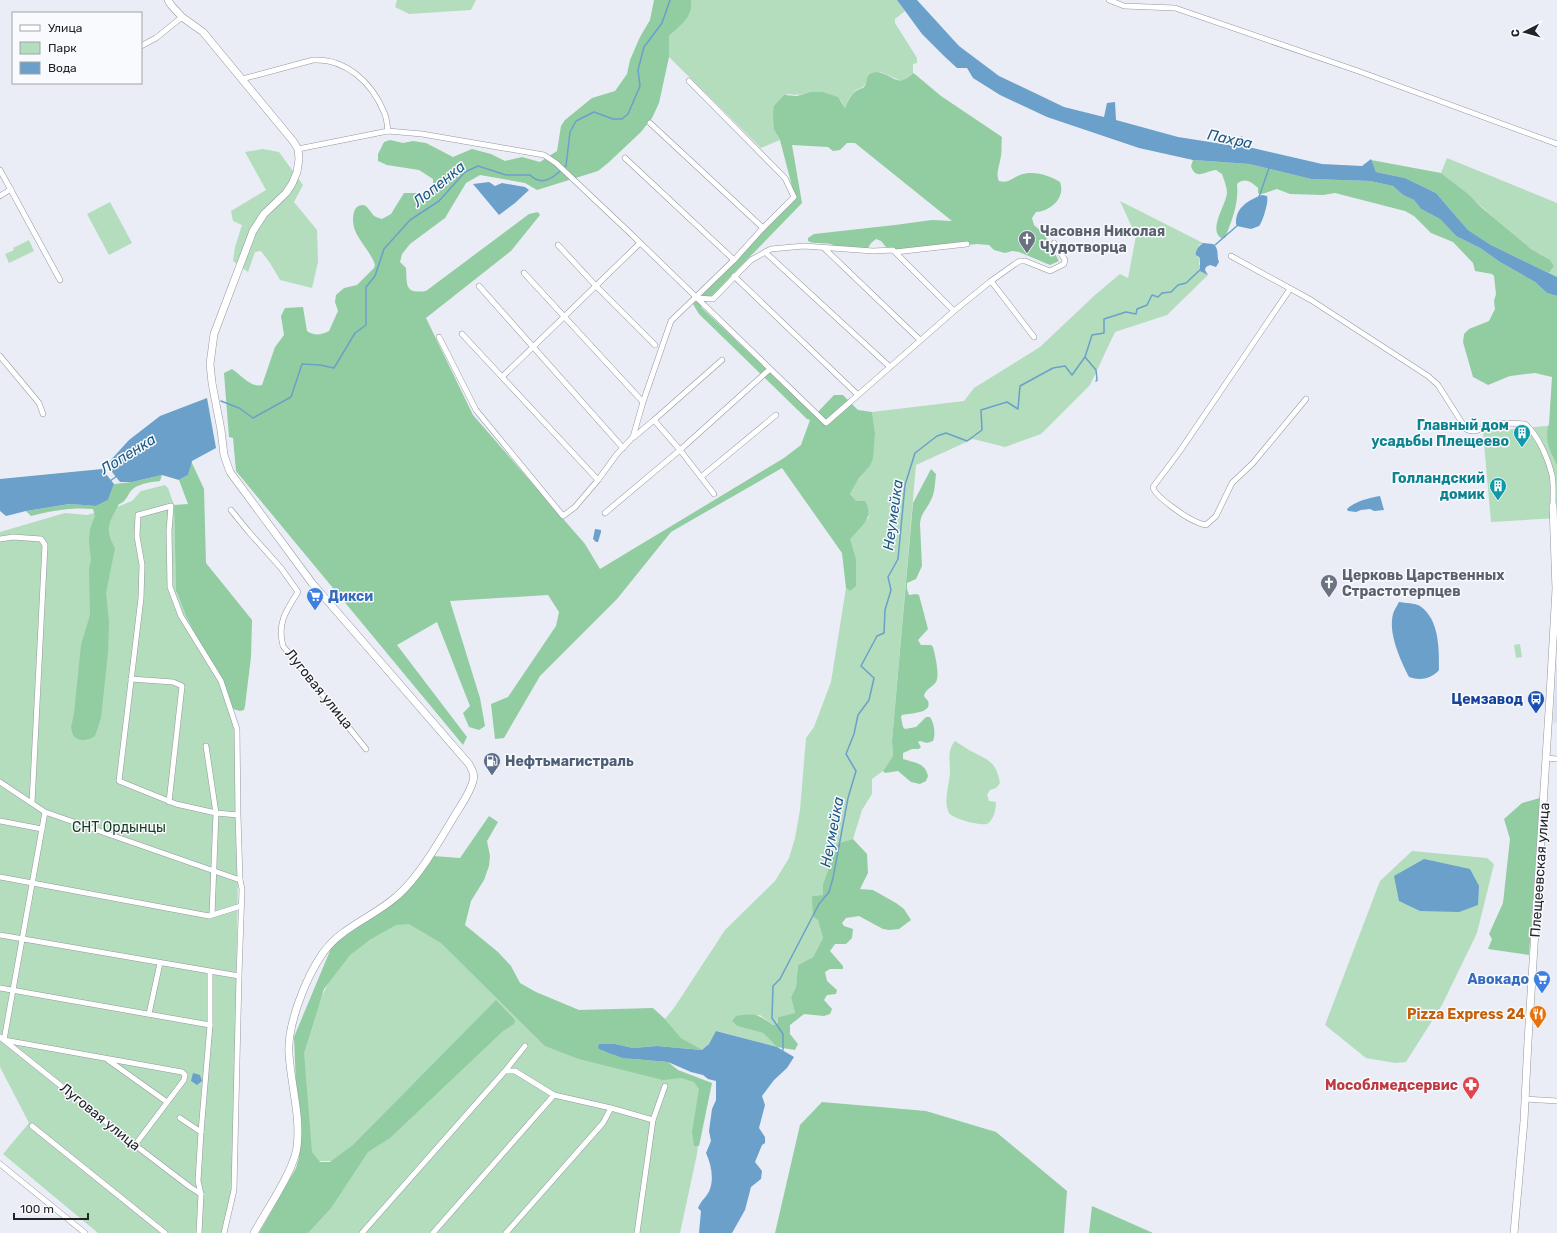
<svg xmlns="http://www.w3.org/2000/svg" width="1557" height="1233" viewBox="0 0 1557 1233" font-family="Rubik,sans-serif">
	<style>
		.built { fill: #dbdff0 }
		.green { fill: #b3ddbd }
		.forest { fill: #92cca1 }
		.water { fill: #6ba0ca }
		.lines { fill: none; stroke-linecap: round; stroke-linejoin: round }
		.stream { stroke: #6ba0ca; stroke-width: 1.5 }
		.street-casing { stroke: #94979f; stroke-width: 6 }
		.secondary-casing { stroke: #94979f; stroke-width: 8 }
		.street { stroke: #fff; stroke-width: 5 }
		.secondary { stroke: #fff; stroke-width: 7 }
		.labels { text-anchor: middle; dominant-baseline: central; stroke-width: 3; stroke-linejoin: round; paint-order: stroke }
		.worship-label { font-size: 14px; font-weight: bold; fill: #5b616d; stroke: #f9fafe; text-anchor: start }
		.culture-label { font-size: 14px; font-weight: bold; fill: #0d838f; stroke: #f9fafe; text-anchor: end }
		.shop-label { font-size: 14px; font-weight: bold; fill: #366cbe; stroke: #f9fafe; text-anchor: start }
		.street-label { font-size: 14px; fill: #232428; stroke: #f9fafe }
		.transit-label { font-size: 14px; font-weight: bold; fill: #164399; stroke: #f9fafe; text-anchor: end }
		.service-label { font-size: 14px; font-weight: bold; fill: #4e5e75; stroke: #f9fafe; text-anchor: start }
		.park-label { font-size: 14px; fill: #143f23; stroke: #f9fafe }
		.food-label { font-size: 14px; font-weight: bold; fill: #c56008; stroke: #f9fafe; text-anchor: end }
		.health-label { font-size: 14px; font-weight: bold; fill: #be3a42; stroke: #f9fafe; text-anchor: end }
		.water-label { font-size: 15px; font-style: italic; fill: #1e5a83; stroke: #f9fafe }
	</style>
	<rect width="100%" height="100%" fill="#eaedf6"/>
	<path class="built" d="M1557,659V722L1553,724Z"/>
	<g class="green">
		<path d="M397,0H476L471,10L409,14L395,7Z"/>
		<path d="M691,0H897L905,11L895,19V23L917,58V63L913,64V73L904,80H899L881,72L868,76C864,92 862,84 853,93C849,97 847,102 845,108C840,97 839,99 829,95C810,89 804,97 787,94L777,135L780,140L761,148L669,57V36C680,26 694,17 691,0Z"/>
		<path d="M263,149L279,152L303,185L294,202L317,230L318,262L312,288L280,280L270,263L261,251L255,252L248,272L233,261L235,247L242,225L233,221L231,211L266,190L245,152Z"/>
		<path d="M1447,158L1557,203V277L1549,273L1554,266C1549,257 1538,254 1530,248C1500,224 1472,197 1441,173Z"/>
		<path d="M1120,201L1203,243L1199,245L1196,251L1197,257L1200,258L1199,264L1206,274L1208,275L1167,315L1115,332L1090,385L1041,434L1005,447L973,439L916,465L892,741L893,756L883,771L872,779V794L862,810L853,839L839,843L828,851V870L823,884V895L812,896L823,938L813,957L798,965L796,987L791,997L795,1013L778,1017L776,1024L773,1025L760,1015L732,1021L737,1026L763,1033L777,1047L717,1031L709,1044L703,1050L681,1038L665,1019L674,1008L725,930L775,881L789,858L795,838L800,810L806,738L814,727L831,682L846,588L850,591L856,559L849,539L869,517L850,494L859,478L870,466L875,433L872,412L964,401L974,388L1040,347L1095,295L1120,274L1128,278L1136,236Z"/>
		<path d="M110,202L132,243L109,255L87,214Z"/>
		<path d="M29,240L34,251L9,263L5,254L14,250L13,248Z"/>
		<path d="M1557,425V518L1491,522L1483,432Z"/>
		<path d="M165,485L168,488L174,505L176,592L187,618L233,709L239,815L233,1178L225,1233H98L3,1154L29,1123L0,1067V532L65,513L87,515L117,507L132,501L141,491Z"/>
		<path d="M1520,644L1522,657L1516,658L1514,645Z"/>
		<path d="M955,741C960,744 964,747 969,750C987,760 996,760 1000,783L996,788L990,790L987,795L989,801L996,802C996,809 994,820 987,824C981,826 953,819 949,813C943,801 949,786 950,773C950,762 947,750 955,741Z"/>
		<path d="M1412,851L1487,858L1494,864L1477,933L1442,1005L1406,1062L1395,1063L1366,1058L1325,1025L1380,881Z"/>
		<path d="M408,918L643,1066L705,1085L697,1154L680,1233H302L339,1161H312L301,1042L339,959L388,921Z"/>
	</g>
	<g class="forest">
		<path d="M654,0H691C694,17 680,26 669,36V57L659,103L652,118L641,132L608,163L598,171L537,190L525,183L480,175L466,183L445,218L410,244L402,254L400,262L406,268C407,286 405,294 426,291L529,214L538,212L540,215L511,251L426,318L473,415L585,544L600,569L784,458L801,445L810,420L807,419L699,314L693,304L794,194L780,140L774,129L773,114L774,106L784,95L797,96L811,92H822L838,97L845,108C848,101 851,93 858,90C860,88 861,89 863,88C868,84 865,77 870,74C883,67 893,83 903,80C906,79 910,76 913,73L916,75L941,96L1002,137C1001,143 1002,150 1001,156C1000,165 995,173 999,181C1008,184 1012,178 1020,175C1033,170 1049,175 1060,182C1066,198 1050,211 1036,212L1032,218L1034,225L1045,235L1059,261L1050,265L1019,252L1012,251L1005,253L994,250L989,245L977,244L900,252L886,247L881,241L876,239L871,243L868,248H838C829,240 818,246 808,241V238L814,234L895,225L932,220L952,221L855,143H847L840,150L833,151L828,147L792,145L802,203L701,307L815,415L834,395H843L858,410L872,412L875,433L873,458L870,466L859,478L850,494L856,501H865C875,518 861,526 850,539L856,559V586L850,591L846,588L842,553L782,468L671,532L617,599L540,676L504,738L495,739L491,704L508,697L556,626L559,612L548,595L450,601L480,698L485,726L479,730L469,727L463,713L470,706L437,622L397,645L467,737L463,745L236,471L233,438L229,437L224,373L232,369C241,375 251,388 262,385L275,347L284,335L281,316L285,308L303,307L307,331C314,336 321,335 329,331L338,311L335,302L336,295L344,288L357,285L374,268L375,265C369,246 348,234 354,212C355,208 358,205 363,205C368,205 371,215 376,217C378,218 380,218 382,219L391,214L404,193H424L433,189V179L419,170L387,165L378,161V154L384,142L390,140L403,143L413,141L426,143L453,157L472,149L491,154L505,161L522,157L540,162L557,151L561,126L565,120L592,98L615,91L627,74L630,60L640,37L650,20Z"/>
		<path d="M1193,160L1249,164L1311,179L1370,181L1393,186L1403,195L1414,200L1421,209L1440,219L1456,236L1480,248L1500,262L1535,282L1547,293L1557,296V465C1555,460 1552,456 1550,450C1547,443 1546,431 1549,424L1552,377L1535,373L1510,376L1488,385L1473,377L1463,342L1464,334L1469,329L1489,321L1495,309L1494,301L1496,294L1494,276L1492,274L1475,271L1473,263L1453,242L1431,233L1414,216L1405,211L1335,193L1323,195L1290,194L1277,189L1262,194L1258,193V188C1251,182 1245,177 1237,184C1239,203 1232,220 1225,238H1221C1208,229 1226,205 1227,193C1227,187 1224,180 1222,174L1216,170C1205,171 1196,181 1191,166Z"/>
		<path d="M1371,160L1441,173L1468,194L1481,207L1531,249L1550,260L1554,266L1549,273L1491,245L1468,230L1436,193L1405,178L1376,172Z"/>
		<path d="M191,461L204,489L206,563L252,620L251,657L245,706L244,710L240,711L233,709L187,618L176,591L174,505L188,504L179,480L188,475Z"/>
		<path d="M931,469L936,474C935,482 935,494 930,502C926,510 921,513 920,524L922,566L916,579L907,583V589L909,595L916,594L919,595L928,629L918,640L921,645H931L933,647C935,655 940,675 936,682C932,688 926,688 924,696C925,698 927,699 928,701C933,714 908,713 902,715L901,717L903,727L905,729L916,727L926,717H930C934,723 936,734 933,741L927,743L920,741L918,742L921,747L919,749H912L903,753V759C914,763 925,762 928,776L926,781L920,784L911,782L898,771L885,773L883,771L893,756L892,741L913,503Z"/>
		<path d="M162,475L160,481C152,482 142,483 134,488C127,493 128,501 119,504C109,523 104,529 115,548L106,593L109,622L108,652L101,718L95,736C87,741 78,742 73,735L71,727L74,714L81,645L90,615L89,569L91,560L89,542L90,529L95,516L93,509C71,507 51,511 31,516L26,511L71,504L96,506L108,500L114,484L132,482Z"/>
		<path d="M1540,798L1529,955L1488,949L1492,939L1489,934L1503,903L1510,839L1504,819L1522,803Z"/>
		<path d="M489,816L498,822L487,841L490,856L489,866L484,880L471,901L465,925L498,952L511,966L520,983L536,992L579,1010L653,1008L665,1019L681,1038L703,1050L657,1046L633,1048L615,1044L602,1051L616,1055L622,1058L668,1062L678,1070L712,1083L699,1146H694L692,1132L699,1089L694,1082L681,1078L663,1080L579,1059L545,1046L441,943L409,924L396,925L371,939L350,955L324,989L304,1053L312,1152L320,1162H330L353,1145L496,1000L515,1020L514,1024L503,1031L390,1138L368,1152L331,1208L308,1233H259L296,1168L299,1158L294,1037L332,946L411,887L433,856L460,858Z"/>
		<path d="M853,839L867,854L868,873L860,889L873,890L896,903L904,909L911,920L899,929L889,930L883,929L859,916L846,918L842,923L844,926L853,929L852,938L846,944H835L830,951L843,966V969H830L825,972L827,981L837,990L836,994L827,995L824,1000L832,1009L830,1014L824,1016L804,1014L790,1025V1034L798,1044L795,1050L777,1047L763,1033L737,1026L732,1021L736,1016C756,1013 757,1014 773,1025L777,1024L778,1017L795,1013L791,997L796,987L798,965L813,957L823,938L818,920L813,916L812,896L823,895V884L828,870V851L839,843Z"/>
		<path d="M822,1102L926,1111L996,1132L1067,1191L1064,1233H775L800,1125Z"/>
		<path d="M1092,1206L1153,1233H1089Z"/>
	</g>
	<g class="water">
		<path d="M897,0H917L959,46L999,76L1064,107L1104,117L1107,103L1115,102L1116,120L1178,137L1229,145L1242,136L1244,146L1322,164L1362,166L1371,159L1376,172L1405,178L1436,193L1468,230L1491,245L1557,277V296L1547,293L1535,282L1500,262L1480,248L1456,236L1440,219L1421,209L1414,200L1403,195L1393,186L1370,181L1311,179L1249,164L1193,160L1139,148L1047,117L1000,95L973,78L967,68H957L944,56L922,34Z"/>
		<path d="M489,182L495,186L502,183L525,187L529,190L515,203L499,215L473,184Z"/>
		<path d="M1262,195L1267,196C1269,201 1263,221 1259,226L1251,229L1237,226L1236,224C1235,208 1248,200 1262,195Z"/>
		<path d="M1203,243L1213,244C1220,249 1216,256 1219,262L1216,267L1210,265L1206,267L1205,270L1208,275L1200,271V258L1196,255C1195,250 1199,246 1203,243Z"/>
		<path d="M207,398L216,448L192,461L188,475L179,480L162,475L132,482H120L109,468V462L129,440L160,416Z"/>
		<path d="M102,469L114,484L108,500L96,506L70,504L26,511L6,516L0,511V479Z"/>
		<path d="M1380,496L1384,510L1374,511L1370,509L1361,510L1356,512L1348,511L1347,509C1355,501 1369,498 1380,496Z"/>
		<path d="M595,529L601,530V532L598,542H596L593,539Z"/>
		<path d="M1399,602C1405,603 1415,603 1420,606C1440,620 1439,650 1439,670C1431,679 1420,681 1409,677C1400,659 1388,633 1393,614C1394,610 1397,606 1399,602Z"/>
		<path d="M1424,859L1470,869L1479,886L1478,905L1459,912L1420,911L1399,901L1394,876Z"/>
		<path d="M716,1031L777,1047L794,1057L787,1068L774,1080L762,1096L765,1105L759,1128L765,1137V1143L762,1145L755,1162L762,1171L761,1179L751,1187L745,1210L732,1233H699L701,1211L698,1208C701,1200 708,1196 710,1189C714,1177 711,1164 706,1153L711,1141L709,1131L712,1109L716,1100V1081L708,1079L703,1075L691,1072L668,1062L622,1058C615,1054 605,1053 598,1048L599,1044H615L633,1048L657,1046L702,1050L709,1044Z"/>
		<path d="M193,1073L200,1075L202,1081L197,1085L191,1081Z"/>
	</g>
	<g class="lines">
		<g class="stream">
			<path d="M1259,197L1269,168"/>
			<path d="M1215,245L1238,225"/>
			<path d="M1085,357L1096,370L1097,380L1096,381"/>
			<path d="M221,401L239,408L253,418L291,397L302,364L320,365L334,368L355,333L366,325V287L375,276L384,249L410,220L439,201L465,172L478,166L506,175H530C543,188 555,176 566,166L570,132L576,121L594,112L613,119H622L628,114L640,86L638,70L644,47L662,23L670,0"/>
			<path d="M110,481L117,476"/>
			<path d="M783,1050V1034L772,1018L773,986L780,979L819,904L829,892L833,878L848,798L856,771L846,754L854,734L858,715L869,700L874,678L861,666L877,636L884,633L885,610L891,590L888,577L898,559L905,485L915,453L937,436L946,433L967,441L982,430L981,410L1007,402L1018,409L1020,386L1053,368L1065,366L1072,375L1085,357L1092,335L1104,333V319L1126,312L1136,314L1137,309L1147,305L1152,295L1158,297L1162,293L1171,292L1178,285L1186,283L1201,269"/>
		</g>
		<defs>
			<g id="street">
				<path d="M1109,0L1124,6L1175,8L1358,71L1557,144"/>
				<path d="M141,46L156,38L182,17"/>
				<path d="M242,79L313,60C346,58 372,83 384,112C387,118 387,125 388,131"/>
				<path d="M650,123L763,228"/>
				<path d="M298,149L388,131L422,134L544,155L556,163L629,232L826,423L954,311L991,281L1015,264L1020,261H1025L1050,271L1064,264L1065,260L1054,243"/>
				<path d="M625,158L734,260"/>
				<path d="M0,170L60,280"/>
				<path d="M0,196L11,189"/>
				<path d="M558,245L596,286L655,345"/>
				<path d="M824,248L920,340"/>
				<path d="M765,252L890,367"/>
				<path d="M895,252L967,244"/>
				<path d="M1231,256L1311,300L1428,376L1438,385L1466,429C1477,435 1485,425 1496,424C1505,423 1515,423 1525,424C1538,435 1548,458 1552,475C1554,485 1553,496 1553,506"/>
				<path d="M524,273L643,402"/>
				<path d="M734,276L858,395"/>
				<path d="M991,281L1034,337"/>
				<path d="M479,286L623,448"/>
				<path d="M1290,289L1180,451L1153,487C1154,496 1188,519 1197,522C1200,524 1203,524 1206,525L1216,516L1232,483L1253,463L1306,399"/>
				<path d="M695,298L713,299L751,260L771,249L804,246L873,251L893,250L954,311"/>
				<path d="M462,334L502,377L640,243"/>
				<path d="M439,337L476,410L563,516L575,507L598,480L617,454L633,437L643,402L671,321L734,260L763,228L794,197L785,178L689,81"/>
				<path d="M0,356L39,403L43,414"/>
				<path d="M502,377L598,480"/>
				<path d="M654,420L722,360"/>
				<path d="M634,437L654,420L680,450L714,494"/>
				<path d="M701,477L776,415"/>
				<path d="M231,510L248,531L281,568L298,592C286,611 277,623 283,646L366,749"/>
				<path d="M605,513L680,450L770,369"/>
				<path d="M0,539L13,537L41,539L45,545L32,803"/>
				<path d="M131,679L173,682L182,686L169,802"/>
				<path d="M206,746L216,813L212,915"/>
				<path d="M1546,758L1557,759"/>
				<path d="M0,782L45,812L4,1040L182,1072L185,1075L184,1080L135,1145"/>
				<path d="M45,812L240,880"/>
				<path d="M238,815L216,813L176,804L119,781L141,598L142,565L137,536L138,515L171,506L169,531L170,587L181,616L221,681L237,729L238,815L240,880L242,889L239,976"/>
				<path d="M0,821L42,829"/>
				<path d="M0,877L209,916L241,906"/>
				<path d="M0,935L239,976L234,1190L224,1233"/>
				<path d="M0,988L210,1025V972"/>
				<path d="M149,1014L160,963"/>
				<path d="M0,1037L135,1145L190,1187L201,1194"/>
				<path d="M108,1060L167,1102"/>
				<path d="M505,1071L525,1046"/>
				<path d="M1525,1099L1557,1101"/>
				<path d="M180,1118L201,1132"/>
				<path d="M653,1120L665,1086"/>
				<path d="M32,1126L165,1233"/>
				<path d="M0,1164L85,1233"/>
				<path d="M199,1233L201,1194L198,1181L201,1132L210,1025"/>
				<path d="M362,1233L505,1071H515L554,1095L611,1108L653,1120L637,1233"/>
				<path d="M433,1233L554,1095"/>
				<path d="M506,1233L603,1123L611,1108"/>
			</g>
			<g id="secondary">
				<path d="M168,0L171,5L182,17L203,32L293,141L298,149L299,159L297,172L292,184L286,193L264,214L253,231L214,334L210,364L212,383L221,430L224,455L230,472L312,583L469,764C472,770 475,774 473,781C470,793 461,805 455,815C440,840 419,877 397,896C374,917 341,927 323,953C306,977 287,1025 289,1054C291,1085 301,1117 297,1147C294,1171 266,1211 254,1233"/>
				<path d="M1514,1233L1524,1121L1528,1041L1550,695L1556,589L1553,506"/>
			</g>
		</defs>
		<use href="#street" class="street-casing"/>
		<use href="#secondary" class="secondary-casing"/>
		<use href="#street" class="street"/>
		<use href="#secondary" class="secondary"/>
	</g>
	<defs>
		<symbol id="church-pin" viewBox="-11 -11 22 30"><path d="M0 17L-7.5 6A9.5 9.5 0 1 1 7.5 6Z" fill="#6b7280" stroke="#f9fafe"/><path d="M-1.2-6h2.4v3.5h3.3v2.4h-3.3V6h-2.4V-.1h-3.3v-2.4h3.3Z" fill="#fff"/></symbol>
		<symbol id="building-pin" viewBox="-11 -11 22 30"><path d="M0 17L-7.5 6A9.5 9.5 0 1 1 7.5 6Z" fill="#0f9aa8" stroke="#f9fafe"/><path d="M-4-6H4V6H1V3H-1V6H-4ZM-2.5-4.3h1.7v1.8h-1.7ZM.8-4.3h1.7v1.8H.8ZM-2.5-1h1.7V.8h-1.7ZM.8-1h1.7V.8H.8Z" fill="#fff"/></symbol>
		<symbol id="supermarket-pin" viewBox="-11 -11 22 30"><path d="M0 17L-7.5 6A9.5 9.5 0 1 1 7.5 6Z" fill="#3f7fe0" stroke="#f9fafe"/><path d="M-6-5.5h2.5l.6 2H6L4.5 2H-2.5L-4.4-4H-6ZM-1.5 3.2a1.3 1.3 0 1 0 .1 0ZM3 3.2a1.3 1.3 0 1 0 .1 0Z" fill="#fff"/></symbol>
		<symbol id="bus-pin" viewBox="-11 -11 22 30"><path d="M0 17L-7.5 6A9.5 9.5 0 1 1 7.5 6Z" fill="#1a4fb4" stroke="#f9fafe"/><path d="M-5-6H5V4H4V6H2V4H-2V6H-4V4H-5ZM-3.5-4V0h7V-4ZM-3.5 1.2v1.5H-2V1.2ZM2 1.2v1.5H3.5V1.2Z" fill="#fff"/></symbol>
		<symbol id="fuel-pin" viewBox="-11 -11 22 30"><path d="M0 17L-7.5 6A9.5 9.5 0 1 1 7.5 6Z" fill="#5c6f8a" stroke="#f9fafe"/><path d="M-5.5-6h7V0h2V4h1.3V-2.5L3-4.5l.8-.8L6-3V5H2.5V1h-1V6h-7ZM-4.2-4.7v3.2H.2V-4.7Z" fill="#fff"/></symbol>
		<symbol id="restaurant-pin" viewBox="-11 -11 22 30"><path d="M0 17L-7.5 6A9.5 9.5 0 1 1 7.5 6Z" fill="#e8710a" stroke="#f9fafe"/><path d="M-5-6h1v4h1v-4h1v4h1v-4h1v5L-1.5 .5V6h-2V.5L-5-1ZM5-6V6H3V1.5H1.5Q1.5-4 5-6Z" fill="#fff"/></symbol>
		<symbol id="pharmacy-pin" viewBox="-11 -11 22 30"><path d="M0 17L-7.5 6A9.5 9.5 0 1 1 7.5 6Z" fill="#e0444e" stroke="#f9fafe"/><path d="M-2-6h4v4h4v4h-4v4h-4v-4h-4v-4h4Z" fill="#fff"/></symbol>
	</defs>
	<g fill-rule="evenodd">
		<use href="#church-pin" x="1017" y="229" width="20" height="27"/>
		<use href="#building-pin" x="1512" y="423" width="20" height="27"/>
		<use href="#building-pin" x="1488" y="476" width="20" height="27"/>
		<use href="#church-pin" x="1319" y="573" width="20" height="27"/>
		<use href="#supermarket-pin" x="305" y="586" width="20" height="27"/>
		<use href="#bus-pin" x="1526" y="689" width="20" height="27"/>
		<use href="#fuel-pin" x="482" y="751" width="20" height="27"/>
		<use href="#supermarket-pin" x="1532" y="969" width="20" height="27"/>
		<use href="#restaurant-pin" x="1528" y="1004" width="20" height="27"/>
		<use href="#pharmacy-pin" x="1461" y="1075" width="20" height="27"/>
	</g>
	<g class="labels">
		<g class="worship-label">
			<text x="1040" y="231">Часовня Николая<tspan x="1040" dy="16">Чудотворца</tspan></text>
			<text x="1342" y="575">Церковь Царственных<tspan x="1342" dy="16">Страстотерпцев</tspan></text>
		</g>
		<g class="culture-label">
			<text x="1509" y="425">Главный дом<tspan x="1509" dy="16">усадьбы Плещеево</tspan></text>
			<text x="1485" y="478">Голландский<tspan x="1485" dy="16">домик</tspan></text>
		</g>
		<g class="shop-label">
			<text x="328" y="596">Дикси</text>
			<text x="1529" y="979" text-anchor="end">Авокадо</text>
		</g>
		<g class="street-label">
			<text transform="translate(319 689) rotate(51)">Луговая улица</text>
			<text transform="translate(1540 870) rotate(-86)">Плещеевская улица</text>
			<text transform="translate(100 1117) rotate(39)">Луговая улица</text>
		</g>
		<g class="transit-label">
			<text x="1523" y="699">Цемзавод</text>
		</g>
		<g class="service-label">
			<text x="505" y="761">Нефтьмагистраль</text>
		</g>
		<g class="park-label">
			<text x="119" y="827">СНТ Ордынцы</text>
		</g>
		<g class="food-label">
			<text x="1525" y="1014">Pizza Express 24</text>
		</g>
		<g class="health-label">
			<text x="1458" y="1085">Мособлмедсервис</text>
		</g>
		<g class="water-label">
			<text transform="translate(1230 139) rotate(12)">Пахра</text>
			<text transform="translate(439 184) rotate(-39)">Лопенка</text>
			<text transform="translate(128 454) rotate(-32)">Лопенка</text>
			<text transform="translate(893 515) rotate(-82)">Неумейка</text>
			<text transform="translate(832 832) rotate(-79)">Неумейка</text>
		</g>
	</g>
	<rect x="12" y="12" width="130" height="72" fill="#f9fafe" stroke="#a3a4a8"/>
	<rect x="20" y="25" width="20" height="6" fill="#ffffff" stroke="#a3a4a8"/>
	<text x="48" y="32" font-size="12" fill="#232428">Улица</text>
	<rect x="20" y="42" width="20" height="12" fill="#b3ddbd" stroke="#a3a4a8"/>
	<text x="48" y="52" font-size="12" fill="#232428">Парк</text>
	<rect x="20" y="62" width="20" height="12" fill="#6ba0ca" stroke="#a3a4a8"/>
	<text x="48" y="72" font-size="12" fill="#232428">Вода</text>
	<g transform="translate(1525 32) rotate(264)" stroke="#f9fafe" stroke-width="3" paint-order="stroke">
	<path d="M0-3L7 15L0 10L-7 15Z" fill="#232428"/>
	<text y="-6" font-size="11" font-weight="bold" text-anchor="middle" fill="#232428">С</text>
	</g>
	<path d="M14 1213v6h74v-6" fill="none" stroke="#232428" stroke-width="2"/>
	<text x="20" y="1213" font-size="12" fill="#232428" stroke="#f9fafe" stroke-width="3" paint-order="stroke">100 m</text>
</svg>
